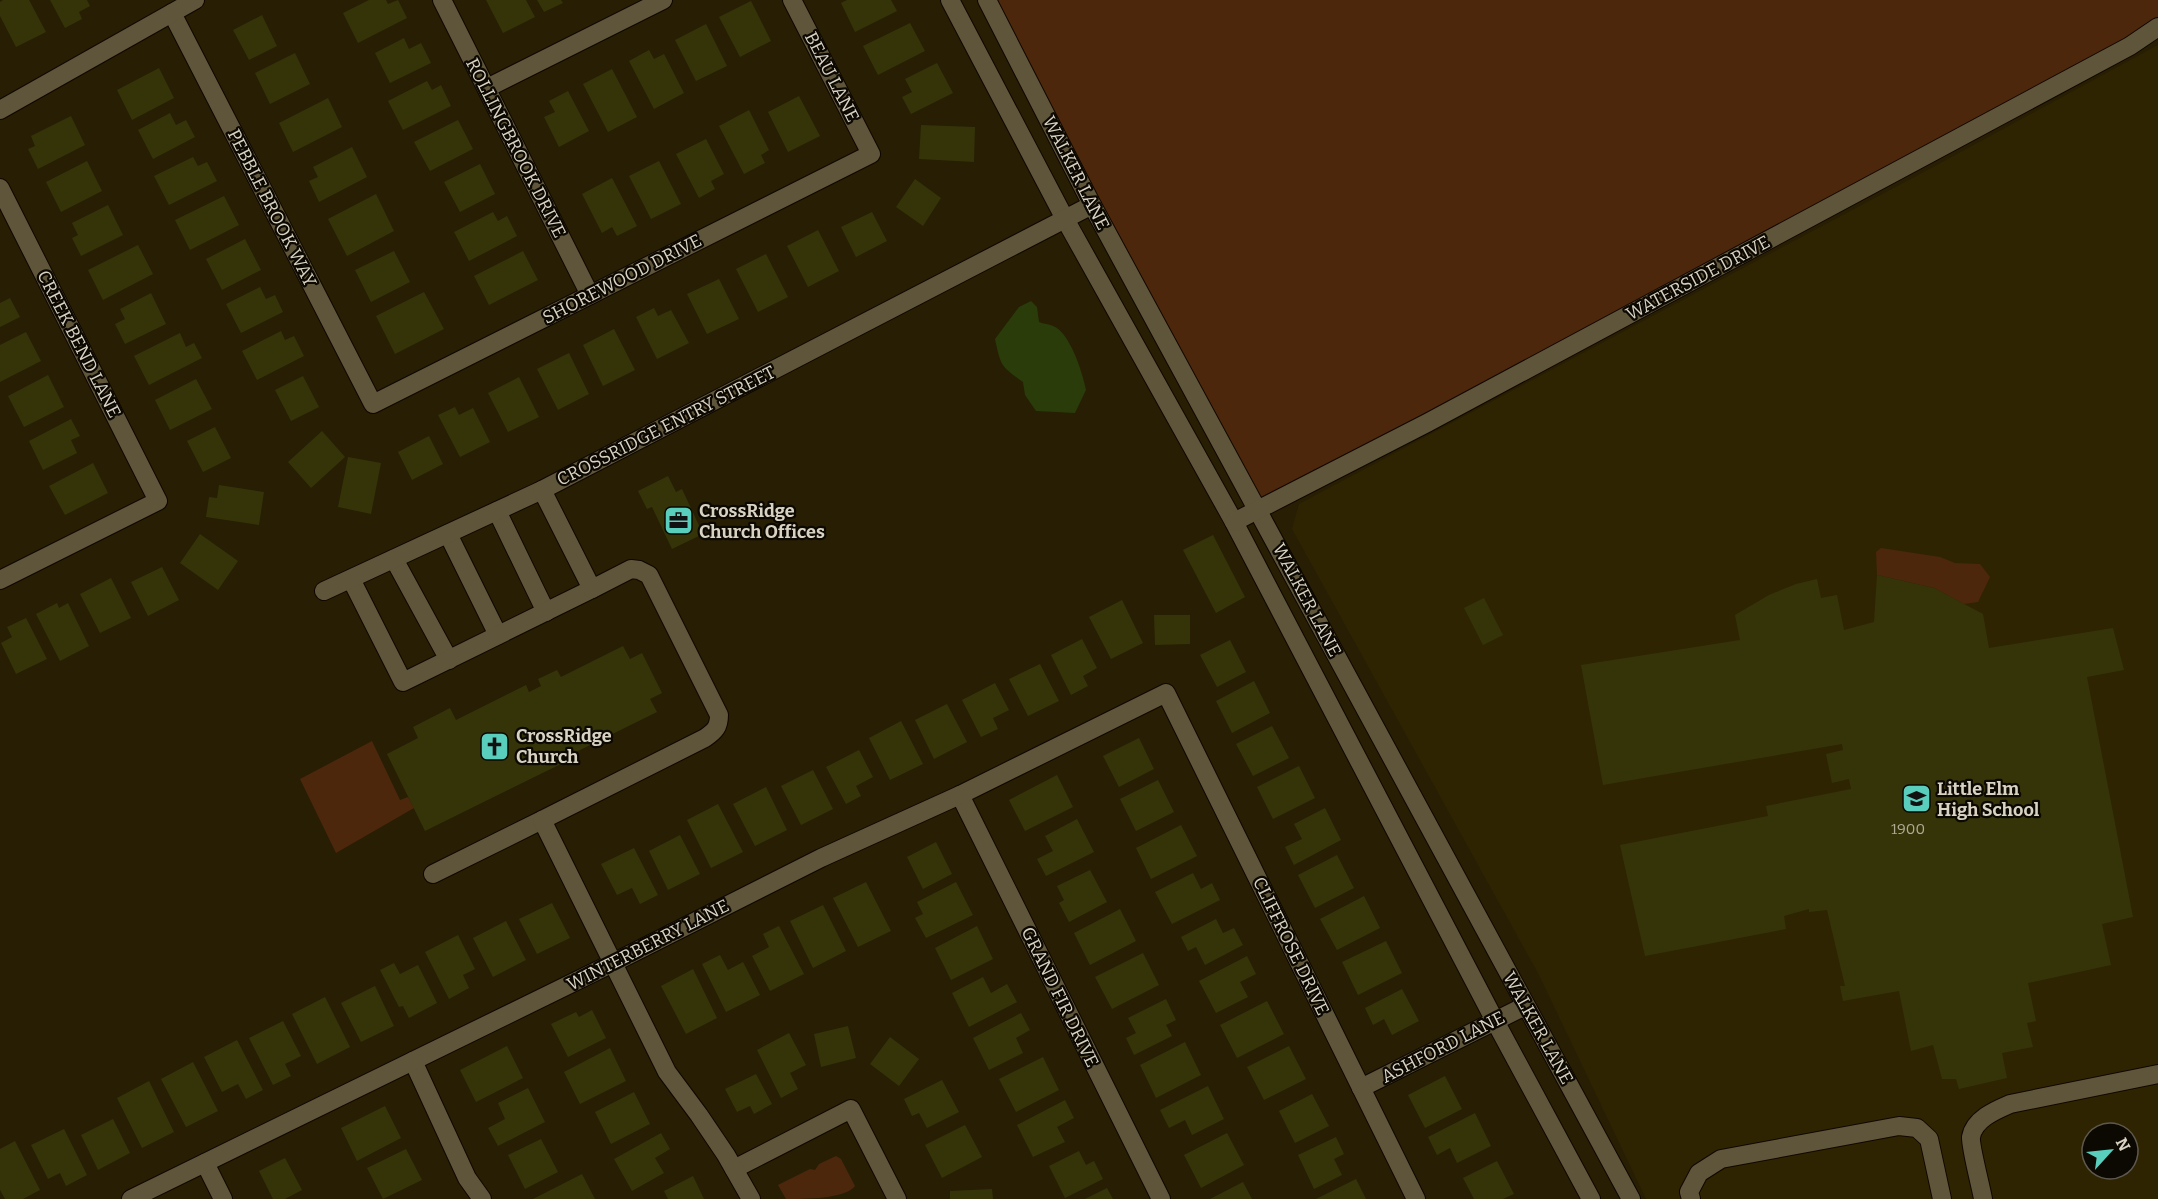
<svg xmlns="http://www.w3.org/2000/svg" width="2158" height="1199" viewBox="0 0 2158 1199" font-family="Bitter,serif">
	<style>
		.built { fill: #2f2401; fill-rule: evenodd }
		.green { fill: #4c270c }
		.water { fill: #2a3c09 }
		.building { fill: #353408 }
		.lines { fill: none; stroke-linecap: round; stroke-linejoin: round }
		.minor-casing { stroke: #100700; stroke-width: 20 }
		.minor { stroke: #5f553a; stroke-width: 18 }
		.labels { text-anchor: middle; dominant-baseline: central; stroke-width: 4.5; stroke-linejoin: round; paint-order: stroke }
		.number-label { font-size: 15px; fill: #afaa94 }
		.street-label { font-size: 18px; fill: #d8d2c3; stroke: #0c0802 }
		.poi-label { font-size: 18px; font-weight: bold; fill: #d8d2c3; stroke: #0c0802; text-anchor: start }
	</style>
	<rect width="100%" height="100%" fill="#271e04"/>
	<path class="built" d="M2158,45V1199H1646L1539,975L1292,529L1299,504L1937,165ZM2092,1133H2128V1169H2092Z"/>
	<g class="green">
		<path d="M987,0H2158V27L1259,510Z"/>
		<path d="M1881,548L1940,557L1955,563L1980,564L1990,577L1978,602L1964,604L1934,588L1877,575L1876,552Z"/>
		<path d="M372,741L400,800L408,797L414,808L336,853L300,779Z"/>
		<path d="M836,1156L841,1159L855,1186C846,1199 804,1199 786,1199L778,1185L810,1169L815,1170L819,1164Z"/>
	</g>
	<path class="water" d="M1031,301L1037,307L1039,322C1044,324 1049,324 1053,326C1070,332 1083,374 1086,390L1075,413L1036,411L1025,395L1023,382C1001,366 1001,367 995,339L1019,307Z"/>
	<g class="building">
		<path d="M3,0H29L46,32L16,47L0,16V2Z"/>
		<path d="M50,0H87L90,6L79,12L82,19L65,28Z"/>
		<path d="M369,0H386L388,4L398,0L407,18L358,43L343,13Z"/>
		<path d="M486,0H526L535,17L503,33Z"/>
		<path d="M537,0H561L563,3L544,12Z"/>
		<path d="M847,0H891L897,11L855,32L841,3Z"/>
		<path d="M751,1L771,41L740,57L719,17Z"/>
		<path d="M262,15L277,46L249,60L233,30Z"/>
		<path d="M910,23L925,51L878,75L863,46Z"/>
		<path d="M706,24L727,66L696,81L675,40Z"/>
		<path d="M404,38L409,49L421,43L431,63L390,83L375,53Z"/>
		<path d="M649,50L654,59L664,54L684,93L654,109L629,61Z"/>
		<path d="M295,53L310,84L270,104L255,73Z"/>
		<path d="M937,63L953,93L911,114L902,97L912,92L905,79Z"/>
		<path d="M159,68L174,98L132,120L117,90Z"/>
		<path d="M612,69L637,117L608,132L583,84Z"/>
		<path d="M427,81L432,90L441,85L451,106L403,130L388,101Z"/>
		<path d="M568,91L589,131L559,147L544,117L555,112L549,101Z"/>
		<path d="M799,96L820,136L788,152L768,112Z"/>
		<path d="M328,98L342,127L293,152L279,123Z"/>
		<path d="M749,110L769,150L761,155L765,163L744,174L719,126Z"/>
		<path d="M170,113L176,125L186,120L195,137L153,159L138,130Z"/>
		<path d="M71,116L85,145L38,169L28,149L35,146L31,136Z"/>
		<path d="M458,120L473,149L430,171L414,142Z"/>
		<path d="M921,125L975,127L974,162L919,159Z"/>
		<path d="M706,139L724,174L711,181L715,189L699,198L676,154Z"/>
		<path d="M352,147L367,177L319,202L309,181L318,177L313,167Z"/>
		<path d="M193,157L198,166L207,162L217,181L169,205L154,176Z"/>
		<path d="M87,161L102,191L61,212L46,182Z"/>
		<path d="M659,161L681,204L651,219L629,176Z"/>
		<path d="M480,164L495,194L460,212L444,182Z"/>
		<path d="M612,178L637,226L617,236L612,227L602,233L582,194Z"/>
		<path d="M915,179L941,198L923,226L896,207Z"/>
		<path d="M376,194L394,231L347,256L328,219Z"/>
		<path d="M224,196L239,225L190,250L175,220Z"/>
		<path d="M108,205L123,235L81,256L72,238L78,235L72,223Z"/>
		<path d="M493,212L498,221L507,216L517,236L469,261L454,232Z"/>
		<path d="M872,212L887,241L856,257L841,227Z"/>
		<path d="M818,230L839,271L808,287L787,246Z"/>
		<path d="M245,239L261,270L222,290L206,259Z"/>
		<path d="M138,245L153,274L103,300L88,270Z"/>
		<path d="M394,251L410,282L371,302L355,270Z"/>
		<path d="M523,251L538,280L489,305L474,276Z"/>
		<path d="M766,254L788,297L758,312L736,269Z"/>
		<path d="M719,279L739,319L707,334L687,294Z"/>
		<path d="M260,287L266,299L275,295L283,312L241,333L226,304Z"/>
		<path d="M424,292L444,329L395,354L376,316Z"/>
		<path d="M151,293L166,324L125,344L115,324L125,319L120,309Z"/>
		<path d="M10,298L20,317L0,327V303Z"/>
		<path d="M654,308L658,316L671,310L689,343L657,359L636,317Z"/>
		<path d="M614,329L635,370L603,386L583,345Z"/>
		<path d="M281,331L285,340L294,336L304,356L257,380L242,351Z"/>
		<path d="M26,332L41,361L0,382V345Z"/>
		<path d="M180,333L186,347L194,343L202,358L149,385L134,356Z"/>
		<path d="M569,353L589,394L558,410L537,369Z"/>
		<path d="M48,375L64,407L24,427L8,396Z"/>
		<path d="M303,376L319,407L291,421L275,390Z"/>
		<path d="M519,377L539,417L508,432L488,393Z"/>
		<path d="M196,379L212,409L170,430L155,400Z"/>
		<path d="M455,407L459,415L473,408L490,442L460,457L438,415Z"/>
		<path d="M71,419L80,436L71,440L77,453L43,470L29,441Z"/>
		<path d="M215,427L231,458L203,472L187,441Z"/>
		<path d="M322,431L345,457L311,488L288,462Z"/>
		<path d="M429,436L443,464L412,480L398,452Z"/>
		<path d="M348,457L381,463L371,514L338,507Z"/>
		<path d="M93,463L108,493L65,515L49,486Z"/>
		<path d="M668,476L676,492L682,489L703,534L672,549L652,507L647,509L638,491Z"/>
		<path d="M219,485L264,492L259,525L206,517L209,497L217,498Z"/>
		<path d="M200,534L238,561L218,590L180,563Z"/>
		<path d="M1213,535L1245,597L1216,613L1183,550Z"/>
		<path d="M162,567L179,600L148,616L131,582Z"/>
		<path d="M1877,575L1934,588L1983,614L1989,648L2113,628L2124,670L2087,677L2133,917L2102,924L2111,965L2028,983L2036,1021L2027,1023L2033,1047L2002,1053L2007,1078L1959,1089L1956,1079H1942L1933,1045L1911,1051L1899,991L1843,1001L1840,986H1845L1827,910L1809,912V909L1784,916L1786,929L1645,956L1620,845L1768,816L1766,806L1851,789L1849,779L1832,783L1826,754L1843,750L1842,744L1603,785L1581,665L1740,640L1735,615L1769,595L1796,584L1817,579L1821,598L1837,595L1844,630L1874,622Z"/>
		<path d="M111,578L131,618L100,633L80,594Z"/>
		<path d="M1484,598L1503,635L1483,645L1464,608Z"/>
		<path d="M1122,600L1143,643L1111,659L1089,617Z"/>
		<path d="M57,603L59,608L68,603L89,646L60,661L36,614Z"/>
		<path d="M1154,615H1190V644L1155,645Z"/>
		<path d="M26,618L47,659L16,674L1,643L12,637L7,627Z"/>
		<path d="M1082,639L1097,668L1083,676L1088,686L1071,695L1051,655Z"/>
		<path d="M1230,640L1246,672L1217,687L1200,655Z"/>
		<path d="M623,646L630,659L642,653L662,693L650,699L657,712L564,758L565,762L425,831L387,754L418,738L413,727L450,708L456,720L526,685L529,692L541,686L538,679L557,670L561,677Z"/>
		<path d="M1040,664L1059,701L1028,716L1009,679Z"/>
		<path d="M1254,681L1270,713L1232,733L1216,701Z"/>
		<path d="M995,683L1009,710L993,718L998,729L981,737L962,700Z"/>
		<path d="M947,704L967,742L934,759L915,720Z"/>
		<path d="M901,721L923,764L890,780L869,738Z"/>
		<path d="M1272,726L1289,758L1253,776L1236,744Z"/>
		<path d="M1139,738L1154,769L1119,787L1103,756Z"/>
		<path d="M859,750L873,777L856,786L861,796L846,804L826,767Z"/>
		<path d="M1299,766L1315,798L1273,819L1257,787Z"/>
		<path d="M813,770L833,809L801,825L781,786Z"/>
		<path d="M1057,775L1073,807L1025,831L1009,800Z"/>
		<path d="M1158,780L1174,812L1136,831L1120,799Z"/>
		<path d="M766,787L787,830L755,846L733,804Z"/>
		<path d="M718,804L743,852L711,868L687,820Z"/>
		<path d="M1325,808L1341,840L1294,865L1285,847L1302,839L1294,824Z"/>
		<path d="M1077,819L1094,852L1046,876L1037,859L1053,851L1045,836Z"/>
		<path d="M1181,825L1197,856L1151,879L1136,848Z"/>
		<path d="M680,835L700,874L668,890L649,851Z"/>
		<path d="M936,842L952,874L923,889L907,857Z"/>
		<path d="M634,848L658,895L640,904L632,888L617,895L601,864Z"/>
		<path d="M1337,855L1354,888L1315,908L1298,875Z"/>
		<path d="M1090,870L1107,902L1069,922L1059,903L1064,900L1057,886Z"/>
		<path d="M1193,873L1201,889L1212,883L1220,900L1172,924L1155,892Z"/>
		<path d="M866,882L891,931L858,947L833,898Z"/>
		<path d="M956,882L973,915L926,938L915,918L923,914L917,902Z"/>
		<path d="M1364,896L1380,928L1337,950L1320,919Z"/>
		<path d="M552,903L570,938L537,954L519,919Z"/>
		<path d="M823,905L846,951L813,968L790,921Z"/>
		<path d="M1120,909L1136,941L1090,965L1074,933Z"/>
		<path d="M1216,919L1223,933L1234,928L1243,945L1205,965L1196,947L1188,951L1181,937Z"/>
		<path d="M506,921L526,960L493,977L473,938Z"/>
		<path d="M779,926L804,974L770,991L752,956L769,947L763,934Z"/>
		<path d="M977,926L993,959L951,980L935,948Z"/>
		<path d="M458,935L475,969L463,975L469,988L449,999L425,952Z"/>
		<path d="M1386,941L1402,973L1358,995L1342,962Z"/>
		<path d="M1143,953L1159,985L1112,1009L1095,977Z"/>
		<path d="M720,955L728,970L743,962L760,995L726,1012L702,964Z"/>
		<path d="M1247,956L1256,974L1240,982L1248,997L1216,1013L1199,981Z"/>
		<path d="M394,963L400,974L418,965L437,1003L409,1018L403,1006L399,1007L380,970Z"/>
		<path d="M693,969L717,1018L686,1034L661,986Z"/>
		<path d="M983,977L991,993L1007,984L1017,1002L969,1027L952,993Z"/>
		<path d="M375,986L394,1026L361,1042L341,1003Z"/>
		<path d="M1402,989L1419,1021L1392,1035L1384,1019L1373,1025L1365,1008Z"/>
		<path d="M325,997L350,1047L317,1064L292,1014Z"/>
		<path d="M1166,999L1176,1020L1166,1025L1172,1036L1134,1055L1126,1038L1136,1033L1128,1018Z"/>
		<path d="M1267,1001L1284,1034L1237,1058L1220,1025Z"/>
		<path d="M592,1010L606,1038L568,1057L551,1024L576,1012L579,1017Z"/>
		<path d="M1021,1013L1030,1030L1016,1038L1023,1053L989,1070L973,1038Z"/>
		<path d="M283,1021L301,1056L285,1064L291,1076L273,1085L249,1038Z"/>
		<path d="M848,1026L856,1058L821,1067L814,1034Z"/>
		<path d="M789,1033L806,1065L790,1073L798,1089L781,1098L757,1050Z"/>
		<path d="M890,1037L919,1059L899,1086L870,1064Z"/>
		<path d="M237,1040L263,1090L246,1099L238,1084L222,1092L204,1057Z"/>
		<path d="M1185,1042L1201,1075L1156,1098L1140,1065Z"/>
		<path d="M507,1046L523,1078L476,1102L460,1070Z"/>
		<path d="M1289,1046L1306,1079L1264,1100L1247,1067Z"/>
		<path d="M610,1048L626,1081L580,1104L564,1072Z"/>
		<path d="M1043,1057L1059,1090L1016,1112L999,1079Z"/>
		<path d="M193,1062L218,1111L186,1127L161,1079Z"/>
		<path d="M756,1074L772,1104L754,1114L750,1106L737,1112L725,1089Z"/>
		<path d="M1445,1076L1462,1109L1425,1128L1408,1095Z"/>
		<path d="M942,1080L959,1112L927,1128L919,1113L912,1116L904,1099Z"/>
		<path d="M149,1081L174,1132L142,1148L117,1098Z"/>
		<path d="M1208,1086L1224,1119L1192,1135L1185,1120L1169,1128L1160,1110Z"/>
		<path d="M528,1088L545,1122L498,1146L488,1128L505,1119L498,1103Z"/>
		<path d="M634,1092L650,1124L611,1144L595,1112Z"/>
		<path d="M1312,1094L1329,1126L1295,1143L1279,1111Z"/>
		<path d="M1065,1100L1074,1118L1057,1127L1065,1142L1033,1157L1017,1125Z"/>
		<path d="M385,1106L401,1138L357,1161L341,1128Z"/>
		<path d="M1475,1113L1491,1146L1457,1163L1450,1148L1437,1155L1428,1137Z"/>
		<path d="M113,1119L130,1153L98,1170L81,1135Z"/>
		<path d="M965,1125L982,1157L942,1178L925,1145Z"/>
		<path d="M64,1129L87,1175L66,1186L60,1173L48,1179L31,1145Z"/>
		<path d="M661,1133L670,1149L655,1158L664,1173L632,1191L614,1159Z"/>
		<path d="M1227,1133L1244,1165L1201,1188L1184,1155Z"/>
		<path d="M1336,1137L1344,1154L1334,1159L1342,1175L1314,1189L1298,1155Z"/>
		<path d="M541,1139L558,1172L525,1189L508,1155Z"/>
		<path d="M15,1141L40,1190L23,1199H5L0,1190V1149Z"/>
		<path d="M406,1149L422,1180L383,1199L367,1168Z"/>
		<path d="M1079,1151L1086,1165L1094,1161L1103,1179L1065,1198L1049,1166Z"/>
		<path d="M285,1158L302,1190L285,1199H273L259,1171Z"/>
		<path d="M1497,1161L1514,1194L1503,1199H1474L1463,1178Z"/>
		<path d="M582,1174L595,1199H533Z"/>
		<path d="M693,1176L704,1199H668L664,1191Z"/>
		<path d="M1356,1179L1366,1199H1316Z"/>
		<path d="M1243,1182L1252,1199H1210Z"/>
		<path d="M1107,1188L1113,1199H1085Z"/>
		<path d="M992,1189L993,1199H950V1191Z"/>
	</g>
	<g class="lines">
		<defs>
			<g id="minor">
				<path d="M442,0L590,295"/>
				<path d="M950,0L1065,219L1234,522L1495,1021L1591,1199"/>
				<path d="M987,0L1092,205L1631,1199"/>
				<path d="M172,13L373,404L871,154L792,0"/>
				<path d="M487,88L663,0"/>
				<path d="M0,110L195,0"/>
				<path d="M0,188L158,501L0,580"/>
				<path d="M497,511L546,612"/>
				<path d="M1234,522L1427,423L2130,46L2158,27"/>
				<path d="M448,534L498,635"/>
				<path d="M394,559L449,660"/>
				<path d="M351,579L403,682L592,589"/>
				<path d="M324,591L542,490"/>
				<path d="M960,795L1161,1199"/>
				<path d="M433,874L542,820"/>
				<path d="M413,1061L467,1178L482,1199"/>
				<path d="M1361,1088L1525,1006"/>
				<path d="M205,1163L223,1199"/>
				<path d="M734,1169L851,1109L897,1199"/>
				<path d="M131,1199L613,963L821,858L960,795L1166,693L1416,1199"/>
				<path d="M751,1199L726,1155L699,1115L667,1072L542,820L705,738C715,731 719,727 719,715L649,575L639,570L631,569L592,589L542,490L1092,205"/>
				<path d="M1691,1199L1689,1192L1699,1173L1721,1159L1899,1126L1917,1128L1929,1139L1942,1199"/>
				<path d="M1983,1199C1981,1187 1970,1146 1971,1137C1974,1119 1996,1110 2010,1104L2158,1074"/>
			</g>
		</defs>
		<use href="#minor" class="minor-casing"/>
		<use href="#minor" class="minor"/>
	</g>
	<defs>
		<symbol id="office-square" viewBox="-11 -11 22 22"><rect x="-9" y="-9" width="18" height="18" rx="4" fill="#5acebd" stroke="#0c0802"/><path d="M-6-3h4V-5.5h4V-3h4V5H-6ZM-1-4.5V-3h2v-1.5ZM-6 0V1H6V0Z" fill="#111"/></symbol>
		<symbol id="church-square" viewBox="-11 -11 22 22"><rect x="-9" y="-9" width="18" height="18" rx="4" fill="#5acebd" stroke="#0c0802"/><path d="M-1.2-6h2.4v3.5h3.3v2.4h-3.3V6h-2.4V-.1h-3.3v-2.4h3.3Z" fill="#111"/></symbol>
		<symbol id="school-square" viewBox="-11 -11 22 22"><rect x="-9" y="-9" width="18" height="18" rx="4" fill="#5acebd" stroke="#0c0802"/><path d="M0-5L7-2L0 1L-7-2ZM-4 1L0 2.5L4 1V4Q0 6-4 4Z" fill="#111"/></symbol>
	</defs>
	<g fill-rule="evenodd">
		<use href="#office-square" x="662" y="504" width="33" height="33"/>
		<use href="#church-square" x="478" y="730" width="33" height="33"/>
		<use href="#school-square" x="1900" y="782" width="33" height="33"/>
	</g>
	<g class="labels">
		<g class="number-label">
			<text x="1908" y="829">1900</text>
		</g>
		<g class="street-label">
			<text transform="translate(832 77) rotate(63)">BEAU LANE</text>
			<text transform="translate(516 148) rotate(63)">ROLLINGBROOK DRIVE</text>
			<text transform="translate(1076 173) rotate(63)">WALKER LANE</text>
			<text transform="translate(272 208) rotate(63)">PEBBLE BROOK WAY</text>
			<text transform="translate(1698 278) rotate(-28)">WATERSIDE DRIVE</text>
			<text transform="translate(622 279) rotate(-27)">SHOREWOOD DRIVE</text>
			<text transform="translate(79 344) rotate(63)">CREEK BEND LANE</text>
			<text transform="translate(666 426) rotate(-27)">CROSSRIDGE ENTRY STREET</text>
			<text transform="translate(1307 600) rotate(62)">WALKER LANE</text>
			<text transform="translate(648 945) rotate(-27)">WINTERBERRY LANE</text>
			<text transform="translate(1291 946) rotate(64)">CLIFFROSE DRIVE</text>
			<text transform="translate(1060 997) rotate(64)">GRAND FIR DRIVE</text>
			<text transform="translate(1538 1028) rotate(61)">WALKER LANE</text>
			<text transform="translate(1443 1047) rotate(-27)">ASHFORD LANE</text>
		</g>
		<g class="poi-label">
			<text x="699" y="511">CrossRidge<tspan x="699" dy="21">Church Offices</tspan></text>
			<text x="516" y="736">CrossRidge<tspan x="516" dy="21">Church</tspan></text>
			<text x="1937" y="789">Little Elm<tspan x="1937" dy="21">High School</tspan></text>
		</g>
	</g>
	<g transform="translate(2110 1151) rotate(63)"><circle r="28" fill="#0c0802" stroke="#5e594f" stroke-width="1.5"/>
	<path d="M0-4.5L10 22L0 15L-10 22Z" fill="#5acebd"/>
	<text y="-9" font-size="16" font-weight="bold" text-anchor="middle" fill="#d8d2c3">N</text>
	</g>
</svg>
